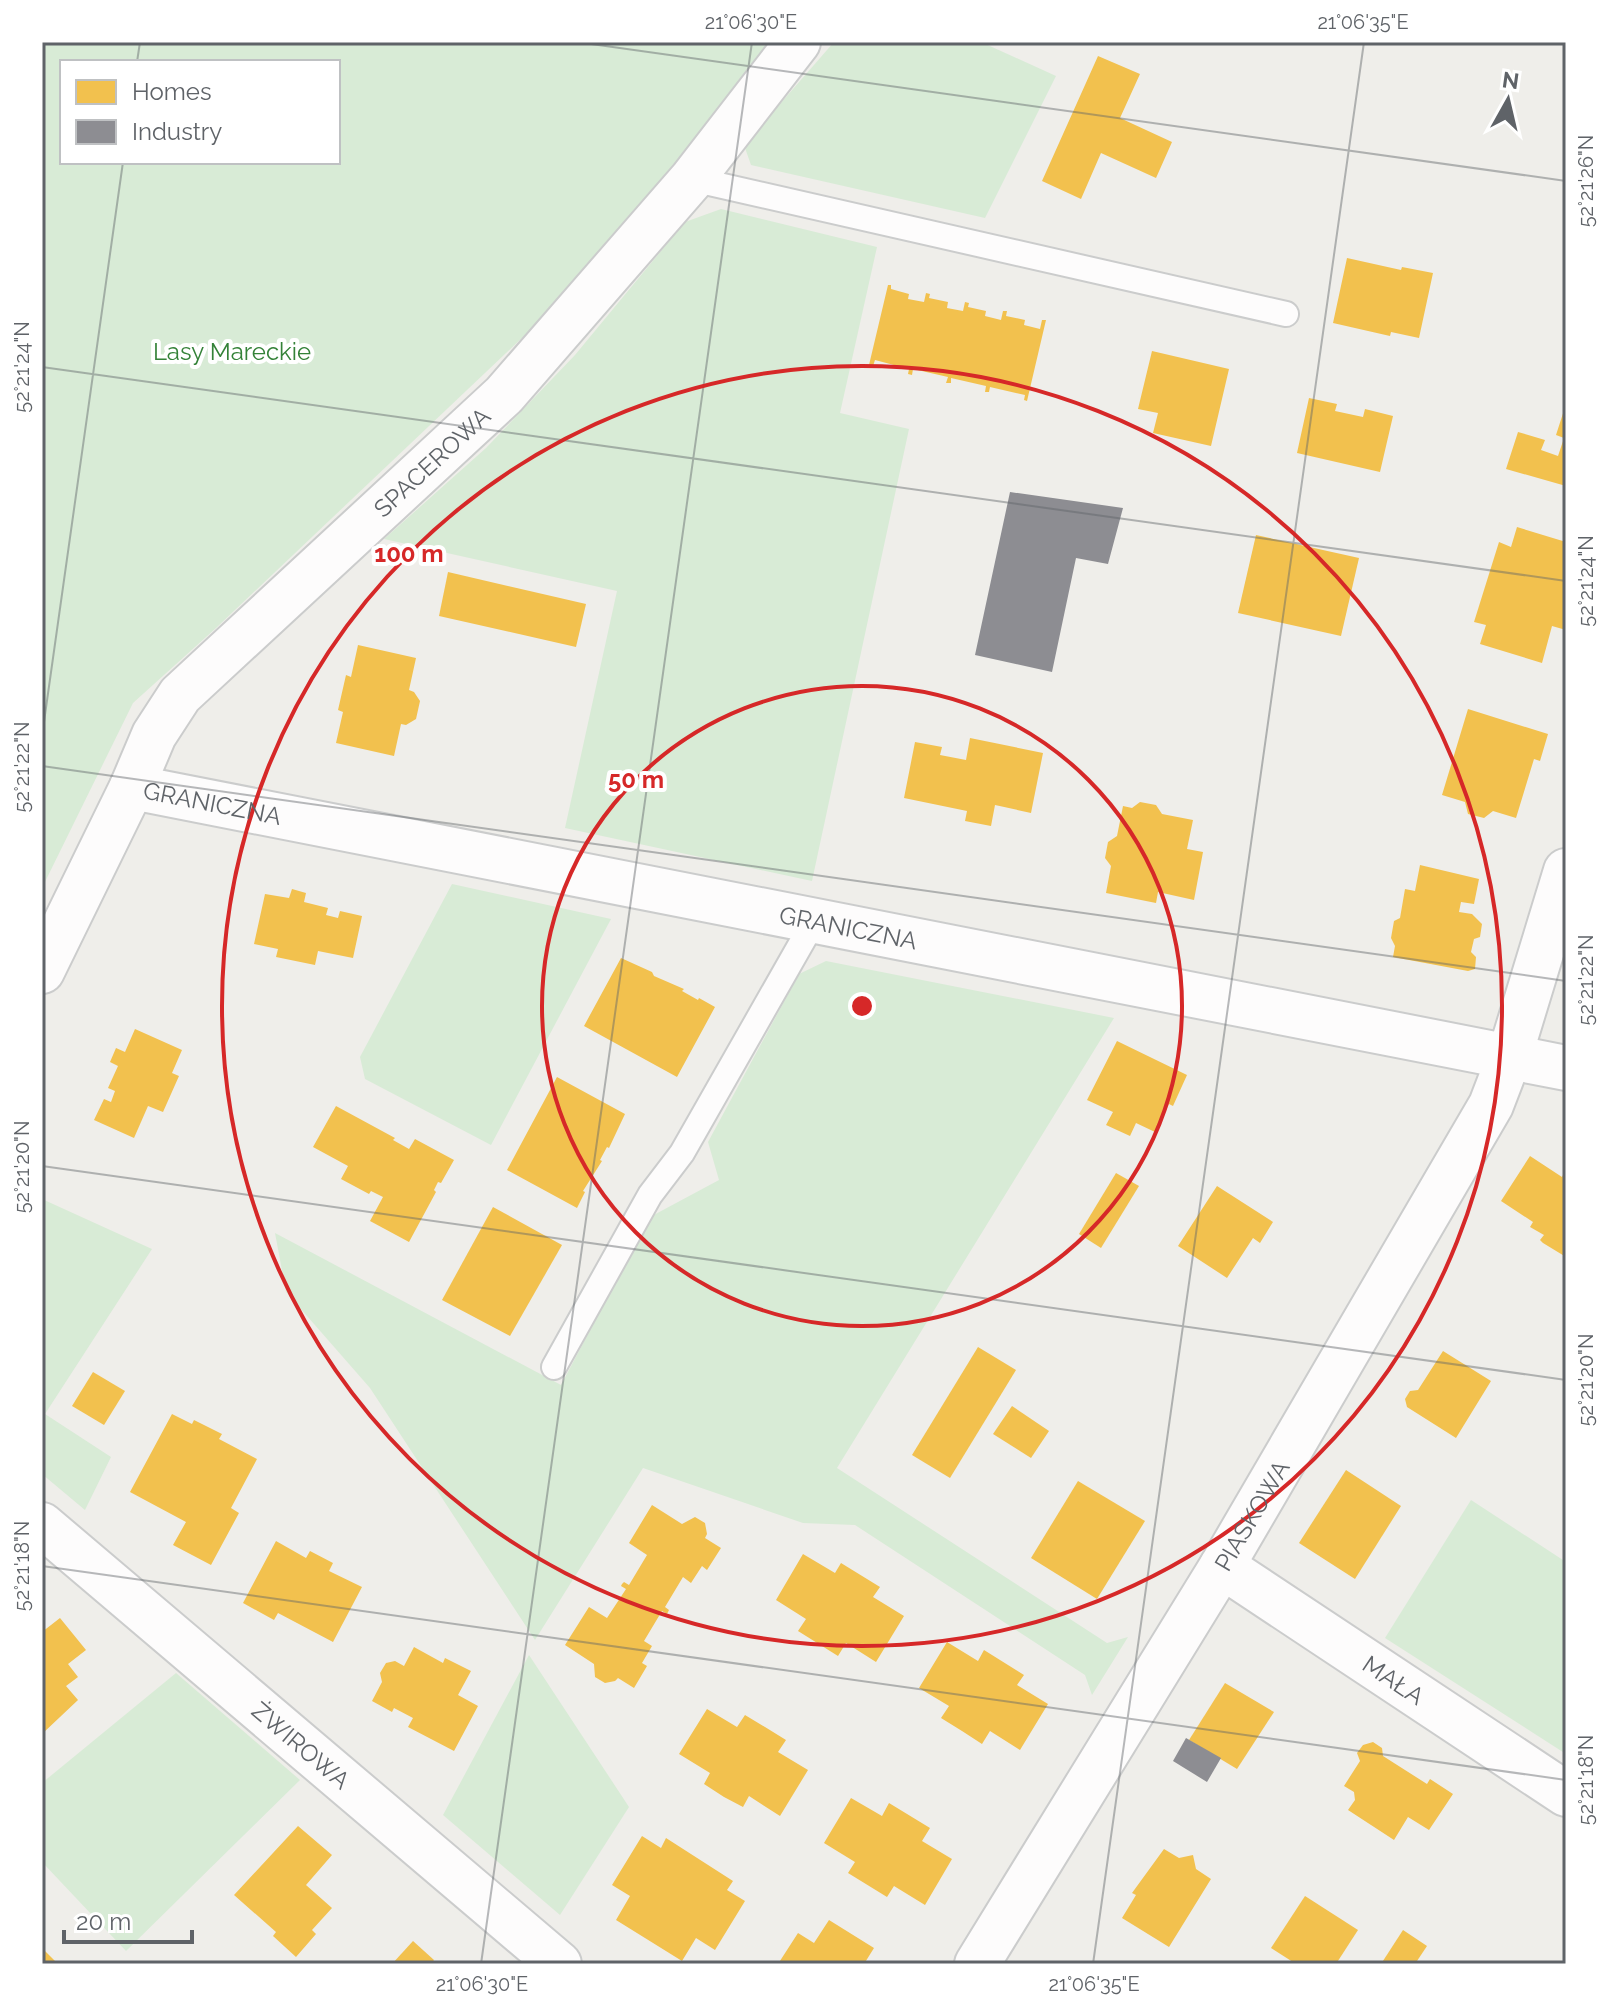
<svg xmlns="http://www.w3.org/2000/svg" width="1608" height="2006" viewBox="0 0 1608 2006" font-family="Raleway,sans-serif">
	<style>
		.green { fill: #d8ebd6; fill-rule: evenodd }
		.homes { fill: #f2c14e }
		.industry { fill: #8d8d92 }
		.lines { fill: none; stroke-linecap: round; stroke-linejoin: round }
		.lane-casing { stroke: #cbcccc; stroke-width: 28 }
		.street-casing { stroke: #cbcccc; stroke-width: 48 }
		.lane { stroke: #fdfcfc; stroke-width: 24 }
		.street { stroke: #fdfcfc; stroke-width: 44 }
		.ticks { fill: none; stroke: #5f6368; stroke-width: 2; stroke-opacity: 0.45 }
		.ring { fill: none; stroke: #d62828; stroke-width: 4 }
		.labels { text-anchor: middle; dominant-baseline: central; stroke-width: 8; stroke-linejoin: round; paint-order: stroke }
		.park-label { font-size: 24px; fill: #348238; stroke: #fff }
		.street-label { font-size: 24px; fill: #5f6368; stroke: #fff }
		.centre { fill: #d62828; stroke: #fff; stroke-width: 4 }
		.ring-label { font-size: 24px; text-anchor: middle; font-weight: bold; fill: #d62828; stroke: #fff; stroke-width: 8; stroke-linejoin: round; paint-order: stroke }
		.neatline { fill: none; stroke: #5f6368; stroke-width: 3 }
		.ticks-label { font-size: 20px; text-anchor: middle; fill: #5f6368 }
	</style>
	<rect width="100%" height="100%" fill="#efeeea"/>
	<g class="green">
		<path d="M42,42H782L563,299L216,628L133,703L42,888ZM62,62H338V162H62Z"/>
		<path d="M834,42H981L1056,76L985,218L751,165L744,145Z"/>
		<path d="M721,209L877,247L840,413L909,429L812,881L565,828L617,591L384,539L486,448L575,355L685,222Z"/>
		<path d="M452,884L611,919L491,1145L365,1079L360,1057Z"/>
		<path d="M826,961L1114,1018L837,1468L1107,1643L1128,1637L1092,1695L1085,1675L855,1525L803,1523L643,1468L535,1640L370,1388L286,1292L275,1233L561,1385L650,1217L719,1180L708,1142L799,974Z"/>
		<path d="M42,1199L152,1249L45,1414L111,1457L85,1510L42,1474Z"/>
		<path d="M1471,1500L1566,1562V1754L1385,1638Z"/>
		<path d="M529,1655L629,1807L560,1915L443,1815Z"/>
		<path d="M176,1673L300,1780L126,1951L42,1862V1783Z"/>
	</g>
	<g class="homes">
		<path d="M1098,56L1140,74L1120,118L1172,142L1156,178L1101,153L1081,199L1042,181Z"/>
		<path d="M1347,258L1401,270L1402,267L1433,273L1419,338L1391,332L1390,336L1333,323Z"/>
		<path d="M888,285H891V289L909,294L908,299L924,302L926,293L930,294L929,298L948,302L947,308L963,311L965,302L969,303L968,307L986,311L985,316L1001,320L1003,311H1007L1006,316L1025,320L1024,325L1040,329L1042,320H1046L1027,401L1024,400L1025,395L990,387L989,392H985L986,386L951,378V383H946L948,377L913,369L912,375L908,374L909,369L875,360L873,366L869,365Z"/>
		<path d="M1152,351L1229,369L1211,446L1153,433L1158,413L1138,409Z"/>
		<path d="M1309,398L1337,404L1335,411L1363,417L1365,409L1393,416L1380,472L1297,453Z"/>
		<path d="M1566,404V486L1506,469L1518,432L1545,440L1541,450L1558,456L1564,438L1556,435Z"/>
		<path d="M1517,527L1566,542V630L1552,626L1542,663L1480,644L1486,625L1474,622L1499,542L1511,547Z"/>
		<path d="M1256,535L1359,558L1341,636L1238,613Z"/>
		<path d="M448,572L586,604L576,647L439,616Z"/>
		<path d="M358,645L416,658L409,690L414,692L420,701L416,719L406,725L401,724L394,756L336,743L343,712L338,710L346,675L351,677Z"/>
		<path d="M1468,709L1548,734L1540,761L1534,759L1516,818L1493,811L1484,818L1468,814L1465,802L1442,795Z"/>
		<path d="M970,738L1043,753L1031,813L995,805L991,826L965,821L967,811L904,798L915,742L942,747L940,755L966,760Z"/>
		<path d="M1140,802L1156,805L1162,814L1193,820L1187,849L1203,852L1194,900L1158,892L1156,903L1106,893L1111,866L1105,858L1108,842L1117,836L1123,806L1132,808Z"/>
		<path d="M1420,865L1479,879L1474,904L1461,902L1459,912L1472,914L1482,924L1480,937L1474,939L1471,952L1476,957L1475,969L1468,971L1393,957L1395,946L1391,938L1394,921L1400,918L1405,889L1415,891Z"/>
		<path d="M292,889L306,893L304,902L328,908L326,915L338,918L340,911L362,916L353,958L318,951L315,965L276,957L278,949L254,944L265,894L289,898Z"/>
		<path d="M621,958L652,972L654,976L684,989L682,991L698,1000L699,998L715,1007L677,1077L584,1026Z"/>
		<path d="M135,1029L182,1050L172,1073L179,1076L163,1112L148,1106L134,1138L94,1120L104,1099L111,1102L115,1091L108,1088L118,1066L110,1062L116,1048L125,1052Z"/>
		<path d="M1117,1041L1187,1075L1173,1106L1169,1104L1155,1132L1136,1123L1130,1136L1106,1125L1113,1112L1087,1100Z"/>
		<path d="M557,1077L625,1114L609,1148L607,1147L600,1160L602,1161L583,1191L585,1192L577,1208L507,1170Z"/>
		<path d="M336,1106L395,1138L393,1140L409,1149L415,1139L454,1160L441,1183L438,1182L434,1190L436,1192L409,1242L370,1221L383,1197L371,1191L369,1194L341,1179L348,1166L313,1147Z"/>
		<path d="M1530,1156L1562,1177L1566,1169V1257L1543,1243L1540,1240L1544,1235L1530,1227L1533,1222L1501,1201Z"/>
		<path d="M1116,1173L1139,1186L1101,1248L1079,1234Z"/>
		<path d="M1217,1186L1273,1222L1260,1243L1253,1238L1227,1278L1178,1246Z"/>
		<path d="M493,1207L562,1245L510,1336L442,1300Z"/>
		<path d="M978,1347L1016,1370L950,1478L912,1455Z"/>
		<path d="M1443,1351L1491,1381L1456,1438L1407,1407L1405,1399L1410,1391L1418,1390Z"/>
		<path d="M93,1372L125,1391L104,1425L72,1406Z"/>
		<path d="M1012,1406L1049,1431L1031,1458L993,1434Z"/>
		<path d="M172,1414L192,1424L194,1420L222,1434L219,1439L257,1459L231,1508L239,1513L211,1565L173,1545L186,1522L130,1492Z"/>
		<path d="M1346,1470L1401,1506L1355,1579L1299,1543Z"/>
		<path d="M1078,1481L1145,1521L1097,1599L1031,1558Z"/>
		<path d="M652,1505L682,1524L695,1517L705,1523L707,1534L705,1538L721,1548L707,1570L702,1566L691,1583L683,1577L665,1607L669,1610L667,1614L662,1611L644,1641L652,1646L642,1663L647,1666L634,1688L618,1678L615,1681L605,1683L595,1677L594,1664L565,1645L589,1607L607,1618L626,1589L621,1586L622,1584L624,1582L629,1585L647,1555L629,1543Z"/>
		<path d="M276,1541L306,1558L310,1551L333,1563L329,1571L362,1587L333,1642L278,1613L274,1620L243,1603Z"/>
		<path d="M803,1554L835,1573L841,1563L880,1587L873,1597L904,1616L876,1662L846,1643L838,1656L798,1631L806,1619L776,1600Z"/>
		<path d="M60,1618L86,1650L68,1664L78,1677L66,1686L78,1700L42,1734V1632Z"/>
		<path d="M947,1642L978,1661L984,1650L1024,1675L1017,1685L1048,1704L1020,1750L990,1731L982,1744L962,1731L941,1718L949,1706L919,1688Z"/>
		<path d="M414,1647L443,1663L445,1658L471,1671L458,1695L478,1706L454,1751L408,1727L413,1718L394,1708L392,1712L372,1701L382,1682L380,1673L386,1663L395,1661L404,1666Z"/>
		<path d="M1225,1683L1274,1712L1237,1769L1189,1740Z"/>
		<path d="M707,1709L737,1727L745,1715L765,1727L786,1740L778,1752L808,1770L780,1816L749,1796L743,1807L724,1797L704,1784L710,1773L679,1754Z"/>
		<path d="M1373,1742L1382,1748L1383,1756L1427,1784L1430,1779L1453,1794L1429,1830L1408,1817L1394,1840L1348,1810L1355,1800L1354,1792L1344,1786L1360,1761L1357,1753L1363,1745Z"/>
		<path d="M851,1798L882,1816L889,1803L930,1828L922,1841L952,1859L925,1905L894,1886L887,1897L848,1873L855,1862L824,1843Z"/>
		<path d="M298,1826L332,1855L306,1885L332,1908L312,1930L316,1934L296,1957L273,1936L276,1932L234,1895Z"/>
		<path d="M642,1836L661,1848L666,1838L733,1881L727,1890L745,1901L715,1950L696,1938L682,1961L616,1920L630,1896L612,1885Z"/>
		<path d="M1164,1849L1179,1858L1193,1855L1196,1869L1211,1879L1169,1947L1122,1918L1136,1895L1132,1893Z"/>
		<path d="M1305,1896L1358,1930L1336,1964H1296L1271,1948Z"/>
		<path d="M829,1920L874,1948L864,1964H778L798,1933L814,1943Z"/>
		<path d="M1403,1930L1427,1946L1415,1964H1381Z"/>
		<path d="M413,1941L434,1960L431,1964H392Z"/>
		<path d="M42,1948L58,1964H42Z"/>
	</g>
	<g class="industry">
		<path d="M1010,492L1123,508L1108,564L1076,558L1052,672L975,655Z"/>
		<path d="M1186,1738L1221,1758L1207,1782L1173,1761Z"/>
	</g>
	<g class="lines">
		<defs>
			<g id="lane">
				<path d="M692,179L1286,314"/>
				<path d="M554,1367L650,1195L682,1153L814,921"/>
			</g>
			<g id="street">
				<path id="s1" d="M132,787L1566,1068"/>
				<path id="s2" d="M42,971L132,787L154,735L180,695L504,395L692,179L798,42"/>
				<path id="s3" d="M42,1525L559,1964"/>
				<path id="s4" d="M1222,1566L1566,1794"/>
				<path id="s5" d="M977,1964L1222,1566L1491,1105L1509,1058L1566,871"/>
			</g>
		</defs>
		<use href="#lane" class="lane-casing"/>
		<use href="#street" class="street-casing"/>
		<use href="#lane" class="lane"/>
		<use href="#street" class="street"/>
	</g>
	<path class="ticks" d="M577,42L1566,181M137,62L140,42M42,367L1566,581M42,736L123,162M42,766L1566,981M42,1166L1566,1380M42,1566L1566,1780M481,1964L752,42M1093,1964L1364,42"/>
	<g class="ring">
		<circle cx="862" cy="1006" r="320"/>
		<circle cx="862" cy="1006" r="640"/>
	</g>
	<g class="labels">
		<g class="park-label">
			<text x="232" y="351">Lasy Mareckie</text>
		</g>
		<g class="street-label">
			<text stroke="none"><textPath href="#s2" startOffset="652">SPACEROWA</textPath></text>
			<text stroke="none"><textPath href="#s1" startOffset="82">GRANICZNA</textPath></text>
			<text stroke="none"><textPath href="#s1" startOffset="730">GRANICZNA</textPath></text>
			<text stroke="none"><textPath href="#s5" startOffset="526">PIASKOWA</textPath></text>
			<text stroke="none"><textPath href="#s4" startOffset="206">MAŁA</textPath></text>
			<text stroke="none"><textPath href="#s3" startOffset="340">ŻWIROWA</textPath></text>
		</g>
	</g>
	<circle cx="862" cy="1006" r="12" class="centre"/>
	<g class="ring-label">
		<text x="409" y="562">100 m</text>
		<text x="636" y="788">50 m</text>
	</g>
	<rect width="1608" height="2006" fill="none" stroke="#ffffff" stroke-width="88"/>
	<rect x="60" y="60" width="280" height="104" fill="#ffffff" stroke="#bfc1c3" stroke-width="2"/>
	<rect x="76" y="80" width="40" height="24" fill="#f2c14e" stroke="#bfc1c3" stroke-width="2"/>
	<text x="132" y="100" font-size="24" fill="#5f6368">Homes</text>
	<rect x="76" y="120" width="40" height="24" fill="#8d8d92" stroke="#bfc1c3" stroke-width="2"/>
	<text x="132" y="140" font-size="24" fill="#5f6368">Industry</text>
	<g transform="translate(1508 100) rotate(8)" stroke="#ffffff" stroke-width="6" paint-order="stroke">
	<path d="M0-6L14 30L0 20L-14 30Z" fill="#5f6368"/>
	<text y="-12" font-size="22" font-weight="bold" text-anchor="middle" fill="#5f6368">N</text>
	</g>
	<path d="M64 1930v12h128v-12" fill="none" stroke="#5f6368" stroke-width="4"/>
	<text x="76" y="1930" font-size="24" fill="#5f6368" stroke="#ffffff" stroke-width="6" paint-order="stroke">20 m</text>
	<rect x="44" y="44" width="1520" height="1918" class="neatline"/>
	<g class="ticks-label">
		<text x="751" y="29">21°06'30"E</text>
		<text x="1363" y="29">21°06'35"E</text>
		<text transform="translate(1586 181) rotate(-90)" y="7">52°21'26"N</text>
		<text transform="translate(22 367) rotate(-90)" y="7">52°21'24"N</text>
		<text transform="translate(1586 581) rotate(-90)" y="7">52°21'24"N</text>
		<text transform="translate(22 767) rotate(-90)" y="7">52°21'22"N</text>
		<text transform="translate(1586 980) rotate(-90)" y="7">52°21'22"N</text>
		<text transform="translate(22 1167) rotate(-90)" y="7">52°21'20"N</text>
		<text transform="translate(1586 1380) rotate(-90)" y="7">52°21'20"N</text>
		<text transform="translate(22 1566) rotate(-90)" y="7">52°21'18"N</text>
		<text transform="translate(1586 1780) rotate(-90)" y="7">52°21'18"N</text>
		<text x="482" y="1991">21°06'30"E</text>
		<text x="1094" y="1991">21°06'35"E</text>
	</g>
</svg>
